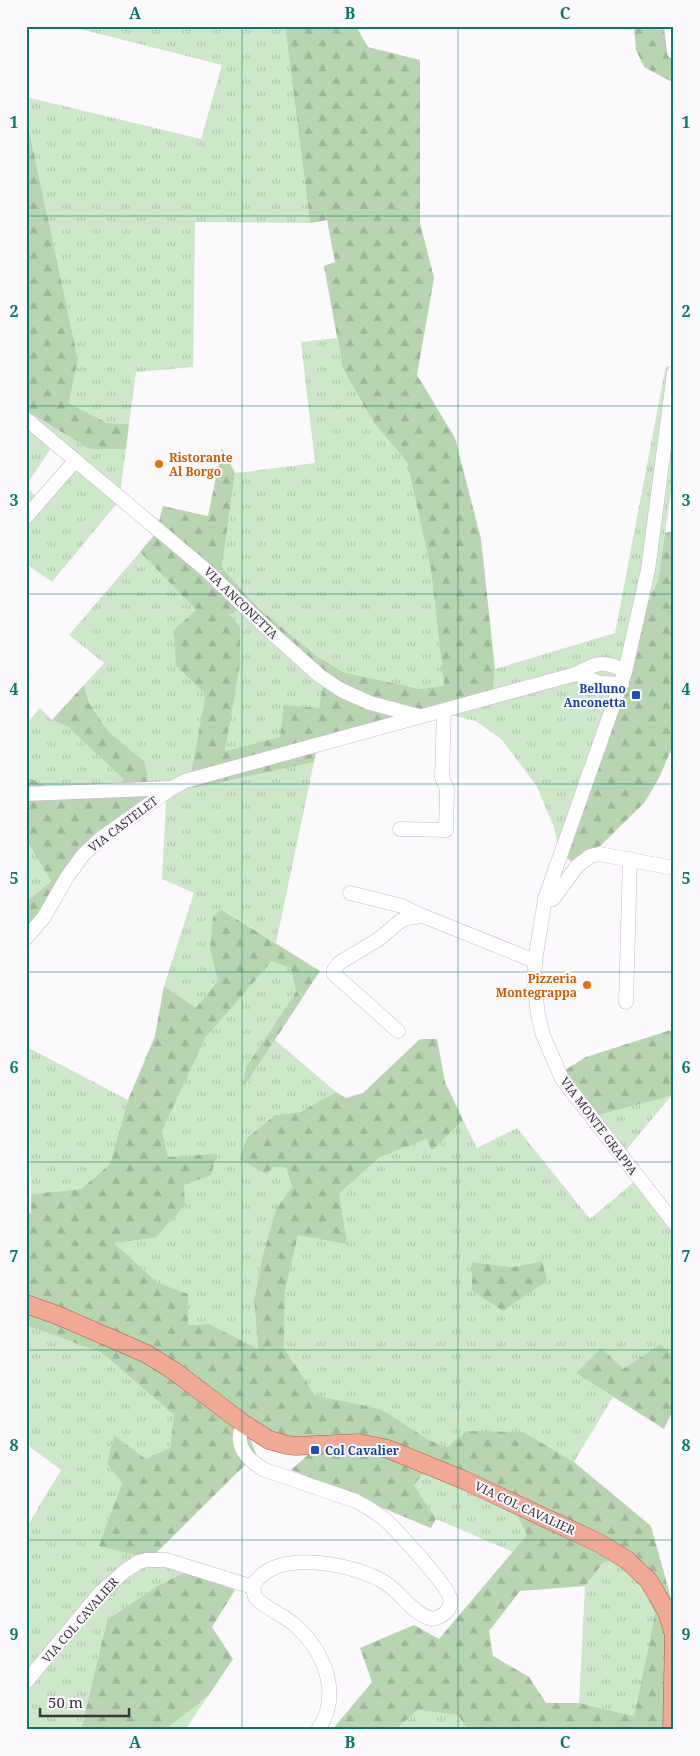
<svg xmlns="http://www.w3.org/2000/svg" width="700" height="1756" viewBox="0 0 700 1756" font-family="'Noto Serif',serif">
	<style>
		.grass { fill: url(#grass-tufts); fill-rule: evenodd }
		.forest { fill: url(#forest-firs); fill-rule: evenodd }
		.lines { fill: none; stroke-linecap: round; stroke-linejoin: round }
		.minor-casing { stroke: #c7b6cc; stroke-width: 15 }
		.major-casing { stroke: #a95b49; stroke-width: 19 }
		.minor { stroke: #fff; stroke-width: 14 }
		.major { stroke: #efa995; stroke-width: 18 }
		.grid { fill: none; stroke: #0f766e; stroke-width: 1; stroke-opacity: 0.55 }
		.food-dot { fill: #e8710a; stroke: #fcf9fd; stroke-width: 2 }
		.transit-dot { fill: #1a4fb4; stroke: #fcf9fd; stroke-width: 2 }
		.labels { text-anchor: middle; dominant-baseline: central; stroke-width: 4; stroke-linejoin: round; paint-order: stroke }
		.food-label { font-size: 12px; font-weight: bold; fill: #c56008; stroke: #fcf9fd; text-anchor: start }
		.street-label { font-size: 12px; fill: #3a343d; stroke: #fcf9fd }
		.transit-label { font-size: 12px; font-weight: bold; fill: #164399; stroke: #fcf9fd; text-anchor: end }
		.neatline { fill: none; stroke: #0f766e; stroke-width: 2 }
		.grid-label { font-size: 16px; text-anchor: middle; font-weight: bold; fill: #0f766e }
	</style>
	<defs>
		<pattern id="grass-tufts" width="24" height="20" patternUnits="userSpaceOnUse" patternTransform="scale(1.25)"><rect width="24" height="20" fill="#cde8c8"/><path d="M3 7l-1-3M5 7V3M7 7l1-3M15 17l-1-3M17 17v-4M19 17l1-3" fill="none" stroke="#b1c8ad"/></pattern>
		<pattern id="forest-firs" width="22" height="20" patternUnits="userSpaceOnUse" patternTransform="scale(1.25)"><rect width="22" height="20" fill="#b7d5b1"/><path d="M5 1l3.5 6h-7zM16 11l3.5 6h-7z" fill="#9eb799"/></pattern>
	</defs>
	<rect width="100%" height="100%" fill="#fcf9fd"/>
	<g class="grass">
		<path d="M68,26H285L310,223L195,222L193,367L136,372L129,424L107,423L69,403L78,359L26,116V97L201,139L222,65Z"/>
		<path d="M337,338L343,369L374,423L407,462L431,570L444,687L420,689L343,672L317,656L255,605L222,567L235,473L315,463L301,342Z"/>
		<path d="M666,365L674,371V472L658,580L640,622L559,852L554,827L536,785L502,740L476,721L447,714L492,701L495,669L615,633Z"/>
		<path d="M26,410L89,449H126L119,501L52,582L26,564V487L41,501L76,461L55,442L26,486Z"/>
		<path d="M140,552L196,610L176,666L207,694L191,773L282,768L314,762L276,943L222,909L210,950L218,979L196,1009L164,986L194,893L162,879L166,801L151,798L145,762L108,731L89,703L84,685L104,663L69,635Z"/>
		<path d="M239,610L339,682L319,708L280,737L224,751L240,664L229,615Z"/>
		<path d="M40,708L52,720L68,727L124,780L115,791L67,796L31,778L26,779V724Z"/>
		<path d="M26,839L51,881L26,902Z"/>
		<path d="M272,961L291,969L296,992L246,1067L245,1086L275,1040L336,1092L300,1112L275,1115L239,1159L266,1174L274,1167L286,1168L292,1187L276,1209L254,1301L258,1350L209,1324L188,1325V1294L157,1282L114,1243L155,1238L168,1157L162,1131L204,1038Z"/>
		<path d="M29,1048L128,1100L110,1164L81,1189L31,1194L28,1104H26V1050Z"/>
		<path d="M674,1095V1097L671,1096L623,1154L595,1116Z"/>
		<path d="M463,1120L477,1148L517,1128L590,1219L640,1177L674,1219V1356L660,1344L623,1369L577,1373L613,1397L574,1462L523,1432L448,1447L429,1440L381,1409L315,1395L284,1348L285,1292L298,1235L339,1194L380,1157L427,1139L432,1151ZM542,1261L472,1290V1262L513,1267Z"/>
		<path d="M26,1325L102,1353L174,1415L170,1449L146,1459L114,1435L107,1464L122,1483L100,1546L150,1559L186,1572L157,1586L107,1620L81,1730H26V1528L61,1470L26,1444Z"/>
		<path d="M435,1459L503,1488L527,1535L513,1552L436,1519L414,1485Z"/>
		<path d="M630,1553L655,1614L634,1716L579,1703L585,1586L603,1563Z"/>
		<path d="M208,1696L185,1730H165Z"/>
		<path d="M418,1710L458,1715L468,1730H395Z"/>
	</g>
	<g class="forest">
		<path d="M285,26H360L358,30L368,47L420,60V223L434,278L417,375L455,438L481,539L495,669L492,701L316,751L314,762L193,788L191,773L206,694L176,666L174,630L196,610L140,552L156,533L163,506L208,516L222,448L235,473L222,567L255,605L317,656L343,672L420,689L444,686L431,570L407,462L374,423L343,369L324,266L335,262L327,220L310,223ZM239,610L339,682L323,687L319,708L284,705L280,737L225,751L240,664V626L229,615Z"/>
		<path d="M634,26H674V83L644,67L636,50Z"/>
		<path d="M26,116L78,359L69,403L107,423L129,424L126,449H89L26,410Z"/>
		<path d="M674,531V743L659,778L644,803L590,856L577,866L559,852L640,622L658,580L665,533Z"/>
		<path d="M84,685L89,703L108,731L145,762L151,798L112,828L26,929V902L51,881L26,839V779L30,778L67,796L115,791L124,780L68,727L52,720Z"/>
		<path d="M221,909L320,971L244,1087L246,1067L296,992L291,969L272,961L205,1038L162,1131L168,1157L217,1154L211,1175L184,1185L185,1205L155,1238L114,1243L157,1282L188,1294V1325L209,1324L258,1349L254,1301L263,1255L276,1209L292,1187L286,1168L274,1167L266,1174L239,1159L247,1138L275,1115L300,1112L336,1092L346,1098L363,1093L420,1039H437L445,1082L463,1120L432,1151L427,1139L380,1157L339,1194L347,1244L298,1235L285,1292L284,1348L315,1395L381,1409L429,1440L448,1447L466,1431L523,1432L574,1462L651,1526L674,1609V1730H468L458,1715L418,1710L395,1730H332L372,1682L360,1648L414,1625L439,1639L527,1535L503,1488L435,1459L414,1485L436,1519L431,1528L291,1470L309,1454L241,1414L256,1454L150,1559L99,1546L122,1483L107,1464L114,1435L146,1459L170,1448L174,1415L102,1353L26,1325V1214L31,1213V1194L81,1189L110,1164L128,1100L155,1036L164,986L196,1008L218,980L210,950L213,917ZM630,1554L655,1614L634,1716L579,1703H546L529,1677L493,1656L489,1631L520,1591L585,1586L603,1563Z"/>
		<path d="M674,1029V1095L595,1116L562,1072L586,1057Z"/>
		<path d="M542,1261L547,1281L503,1311L472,1290V1262L513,1267Z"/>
		<path d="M660,1344L674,1356V1408L664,1429L576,1373L601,1348L623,1369Z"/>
		<path d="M186,1572L235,1590L212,1627L233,1659L208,1696L165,1730H81L107,1620L157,1586Z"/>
	</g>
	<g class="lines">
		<defs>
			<g id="minor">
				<path d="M671,26L674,52"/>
				<path d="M674,373L648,570L625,672L545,899L535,961L534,982L538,1015L543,1035L562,1079L674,1223"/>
				<path d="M26,419L206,570L274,635L320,676L341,690L370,703L419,716"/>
				<path d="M26,517L75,461"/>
				<path d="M576,674L600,683L622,684"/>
				<path d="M26,794L172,788"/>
				<path d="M400,829L446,830L447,789L442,777L444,711"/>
				<path d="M350,893L402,906L422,916"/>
				<path d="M545,899H553L577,866L590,856L599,854L674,868"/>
				<path d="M26,938L44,917L67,877L83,855L100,839L172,788L185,781L576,674C595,663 606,659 625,672"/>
				<path d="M626,1002L630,859"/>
				<path d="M398,1031L334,974V970L339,963L379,939L399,922L407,918L423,916L535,961"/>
				<path d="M244,1424C232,1444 247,1460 265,1470L356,1501C366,1506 374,1511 383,1518C394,1527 448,1586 450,1598C453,1610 442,1617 432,1619C413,1614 403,1595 387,1584C358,1564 271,1546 253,1587L255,1597C266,1609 284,1615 296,1626C325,1653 342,1695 318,1730"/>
				<path d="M26,1682L101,1592L125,1571L139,1562L146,1560H166L253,1587"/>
			</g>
			<path id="major" d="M26,1304L57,1315L147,1354L174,1371L244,1424L269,1440L287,1445L296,1446L359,1443L388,1449L464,1480L599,1543L627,1560L649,1581L667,1612L674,1635L672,1730"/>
		</defs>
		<use href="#minor" class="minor-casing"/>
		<use href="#major" class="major-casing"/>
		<use href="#minor" class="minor"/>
		<use href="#major" class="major"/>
	</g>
	<path class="grid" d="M242,26V1730M458,26V1730M26,216H674M26,406H674M26,594H674M26,784H674M26,972H674M26,1162H674M26,1350H674M26,1540H674"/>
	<g class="food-dot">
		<circle cx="159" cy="464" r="5"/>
		<circle cx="587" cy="985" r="5"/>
	</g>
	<g class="transit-dot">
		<rect x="631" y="690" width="10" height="10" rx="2.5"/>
		<rect x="310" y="1445" width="10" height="10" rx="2.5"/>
	</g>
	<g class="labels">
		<g class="food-label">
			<text x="169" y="457">Ristorante<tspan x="169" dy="14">Al Borgo</tspan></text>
			<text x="577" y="978" text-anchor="end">Pizzeria<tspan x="577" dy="14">Montegrappa</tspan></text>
		</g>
		<g class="street-label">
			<text transform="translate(241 603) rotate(44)">VIA ANCONETTA</text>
			<text transform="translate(123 824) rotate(-37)">VIA CASTELET</text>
			<text transform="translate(599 1126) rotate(53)">VIA MONTE GRAPPA</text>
			<text transform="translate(525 1508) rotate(25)">VIA COL CAVALIER</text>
			<text transform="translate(80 1620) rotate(-49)">VIA COL CAVALIER</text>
		</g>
		<g class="transit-label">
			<text x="626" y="688">Belluno<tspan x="626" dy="14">Anconetta</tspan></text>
			<text x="325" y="1450" text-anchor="start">Col Cavalier</text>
		</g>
	</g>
	<rect width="700" height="1756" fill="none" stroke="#fcf9fd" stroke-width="55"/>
	<path d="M40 1708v8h89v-8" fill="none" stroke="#3a343d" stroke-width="2.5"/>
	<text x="48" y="1708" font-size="15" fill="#3a343d" stroke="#fcf9fd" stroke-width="4" paint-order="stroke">50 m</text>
	<rect x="28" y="28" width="644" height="1700" class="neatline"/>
	<g class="grid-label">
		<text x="135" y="19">A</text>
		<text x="350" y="19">B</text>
		<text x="565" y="19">C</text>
		<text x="14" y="128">1</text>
		<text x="686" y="128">1</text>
		<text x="14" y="317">2</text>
		<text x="686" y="317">2</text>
		<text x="14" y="506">3</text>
		<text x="686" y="506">3</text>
		<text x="14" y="695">4</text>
		<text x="686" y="695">4</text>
		<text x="14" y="884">5</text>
		<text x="686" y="884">5</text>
		<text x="14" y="1073">6</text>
		<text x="686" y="1073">6</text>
		<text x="14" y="1262">7</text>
		<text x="686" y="1262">7</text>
		<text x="14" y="1451">8</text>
		<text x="686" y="1451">8</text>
		<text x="14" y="1640">9</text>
		<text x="686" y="1640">9</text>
		<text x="135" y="1748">A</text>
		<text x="350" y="1748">B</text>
		<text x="565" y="1748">C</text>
	</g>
</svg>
